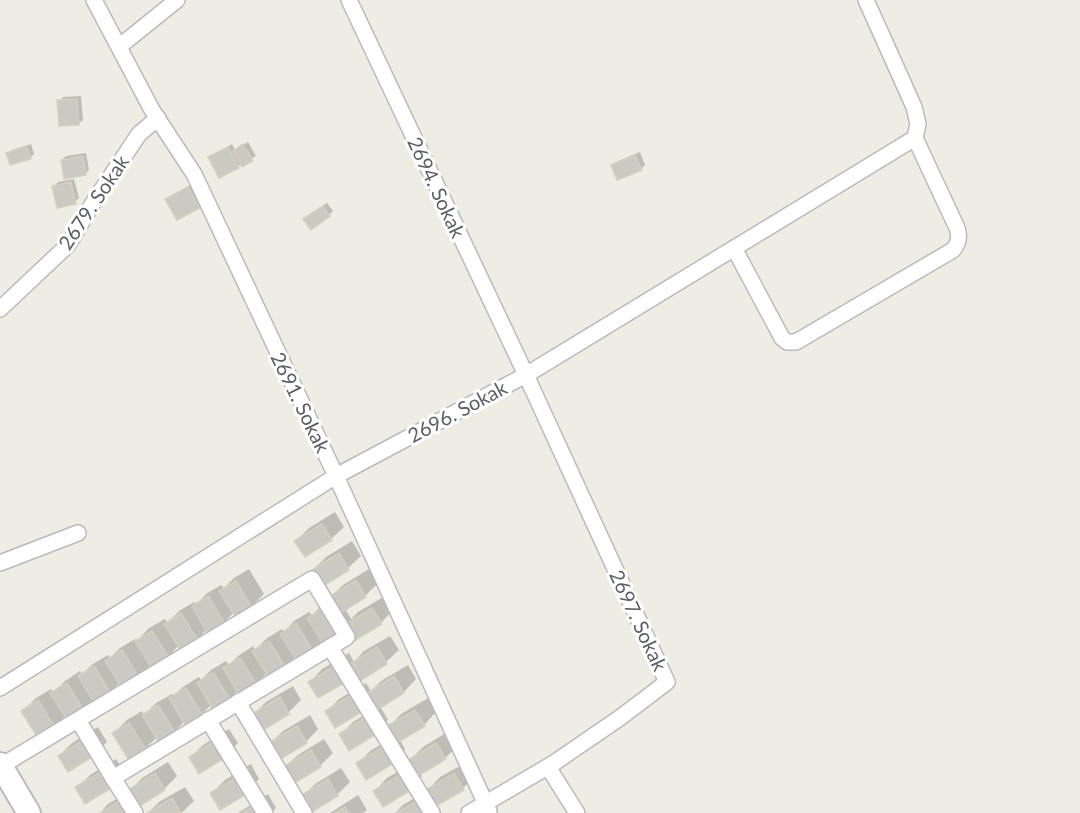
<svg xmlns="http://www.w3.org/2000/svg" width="1080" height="813" viewBox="0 0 1080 813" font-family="Lato,sans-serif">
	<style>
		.shadow { fill: #0003 }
		.building { fill: #cbcac2; stroke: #d3d0c1; stroke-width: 1.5 }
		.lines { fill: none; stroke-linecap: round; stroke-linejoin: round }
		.street-casing { stroke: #b8bac0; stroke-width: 18 }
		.secondary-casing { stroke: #b8bbc2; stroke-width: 26 }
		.street { stroke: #fff; stroke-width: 15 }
		.secondary { stroke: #fff; stroke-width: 22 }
		.labels { text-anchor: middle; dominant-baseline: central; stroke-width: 6; stroke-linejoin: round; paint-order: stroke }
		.street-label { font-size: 20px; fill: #5b5e64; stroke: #fff }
	</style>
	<rect width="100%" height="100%" fill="#eeede3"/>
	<g class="shadow">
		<path d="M81,96L83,120L79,123L59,101L63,97Z"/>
		<path d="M248,142L256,156L238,166L210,158L232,144L235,150Z"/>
		<path d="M31,144L34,154L30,158L8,154L12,150Z"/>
		<path d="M640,152L645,165L641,169L612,166L616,162Z"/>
		<path d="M86,153L89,170L85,174L62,160L66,156Z"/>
		<path d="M74,179L79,198L75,202L54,186L58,182Z"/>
		<path d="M192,184L203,203L199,207L167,199Z"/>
		<path d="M327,203L333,211L329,215H309Z"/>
		<path d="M335,512L344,527L331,539L296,541L309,528Z"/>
		<path d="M352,541L361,556L348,568L322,584L313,570L326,557Z"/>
		<path d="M249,569L264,594L251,607L234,612L224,623L207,629L197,640L179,645L168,657L151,664L138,677L120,682L110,692L94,699L83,710L66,715L54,727L23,711L36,698L51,689L53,693L65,681L80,671L82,674L93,664L108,655L110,658L120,648L135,639L137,641L149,628L165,619L167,623L179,611L194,602L196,605L206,594L221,585L224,588L234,578Z"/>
		<path d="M369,569L378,583L365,596L345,608L351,619L358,612L385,596L393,610L381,623L323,640L313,650L296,656L285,667L268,672L256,684L238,690L229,699L212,704L202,714L185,721L174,732L159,741L157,737L145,749L114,733L127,720L142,711L144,715L156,703L172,694L173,696L184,686L199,677L201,680L211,670L226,661L229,665L238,656L253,646L255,650L267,638L282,629L284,632L294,621L309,612L312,615L343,585Z"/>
		<path d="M390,636L399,650L386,662L360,678L355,670L345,680L310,682L322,669L349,653L354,662L364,651Z"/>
		<path d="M408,665L416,679L404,692L380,706L388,720L375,733L341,734L353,722L377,707L327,711L339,699L366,683L371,691L381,681Z"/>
		<path d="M293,686L301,700L288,713L262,729L254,714L266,702Z"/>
		<path d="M428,698L436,712L424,725L400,740L405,749L393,762L358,763L370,751L395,736L389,727L401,714Z"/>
		<path d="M310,715L318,729L306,742L271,743L283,731Z"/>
		<path d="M98,727L107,742L94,754L59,756L72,743Z"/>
		<path d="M229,729L238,743L225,756L190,758L203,745Z"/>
		<path d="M449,731L458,746L445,758L420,773L422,776L410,789L375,791L387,778L412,763L410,760L423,747Z"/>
		<path d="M324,739L333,753L320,766L285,767L298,755Z"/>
		<path d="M116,759L125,773L77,788L90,775Z"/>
		<path d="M168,762L177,776L164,789L143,802L133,813H100L108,804L130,791L142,778Z"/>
		<path d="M467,762L475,776L463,788L438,804L429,813H395L403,805L428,790L440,777Z"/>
		<path d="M251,764L259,779L247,792L212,793L225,780Z"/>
		<path d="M341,768L350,782L337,795L302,797L315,784Z"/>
		<path d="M185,787L194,801L181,813H148L159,802Z"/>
		<path d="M268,794L276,808L271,813H238Z"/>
		<path d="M358,795L367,810L363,813H330Z"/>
	</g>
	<g class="building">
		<path d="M77,99L79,125L59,126L57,100Z"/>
		<path d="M243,144L253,161L242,167L233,151Z"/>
		<path d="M27,147L31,159L10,165L6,153Z"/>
		<path d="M228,147L239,168L219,178L208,157Z"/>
		<path d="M635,155L642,170L617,180L611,165Z"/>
		<path d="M83,156L86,175L64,179L61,160Z"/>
		<path d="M71,182L76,204L57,208L52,186Z"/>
		<path d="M188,187L200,208L177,220L165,199Z"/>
		<path d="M323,206L330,216L311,230L303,219Z"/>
		<path d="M322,524L332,540L305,557L294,541Z"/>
		<path d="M339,553L349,570L322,587L312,570Z"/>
		<path d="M356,580L366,597L339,614L329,597Z"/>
		<path d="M236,581L252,608L236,618L219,591Z"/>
		<path d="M208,596L225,624L208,634L192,606Z"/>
		<path d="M324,608L341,635L324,645L307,618Z"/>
		<path d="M372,608L382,624L354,641L344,625Z"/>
		<path d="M181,613L198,641L181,651L164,624Z"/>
		<path d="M296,623L313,651L297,661L280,634Z"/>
		<path d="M152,631L169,658L152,668L135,641Z"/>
		<path d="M269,641L286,668L269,678L252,651Z"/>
		<path d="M377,647L387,664L360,681L350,664Z"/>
		<path d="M122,650L139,678L122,688L105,661Z"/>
		<path d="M240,658L257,685L240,696L223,668Z"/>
		<path d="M336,665L346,682L318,698L308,682Z"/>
		<path d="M94,666L111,694L95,704L78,676Z"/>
		<path d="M213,672L230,700L213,710L197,683Z"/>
		<path d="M394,676L404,693L377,710L367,693Z"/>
		<path d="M67,683L84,711L68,721L50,693Z"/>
		<path d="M186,688L203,716L186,726L169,698Z"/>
		<path d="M353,694L363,711L335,728L325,711Z"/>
		<path d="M280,697L289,714L262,731L252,714Z"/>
		<path d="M38,700L55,728L38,738L21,711Z"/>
		<path d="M158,705L175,733L159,743L142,715Z"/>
		<path d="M415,710L425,726L397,743L387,726Z"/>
		<path d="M366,717L376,734L349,751L339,734Z"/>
		<path d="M129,723L146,750L129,760L112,733Z"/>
		<path d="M297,726L307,743L279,760L269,743Z"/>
		<path d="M85,739L95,755L68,772L58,756Z"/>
		<path d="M216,740L226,757L199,774L189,757Z"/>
		<path d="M436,743L446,759L418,776L408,760Z"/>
		<path d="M384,746L394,763L366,780L356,763Z"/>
		<path d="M311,750L321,767L293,784L283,767Z"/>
		<path d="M103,771L113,787L85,804L75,787Z"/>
		<path d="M155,773L165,790L138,807L128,790Z"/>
		<path d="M454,773L464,790L436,806L426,790Z"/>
		<path d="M401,774L411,790L383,807L373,791Z"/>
		<path d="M238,776L248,793L220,810L210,793Z"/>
		<path d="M328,779L338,796L310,813L300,796Z"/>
		<path d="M172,798L181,813H147Z"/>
		<path d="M121,800L129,813H100Z"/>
		<path d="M416,801L423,813H396Z"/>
		<path d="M255,805L259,813H242Z"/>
		<path d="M345,807L349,813H335Z"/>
	</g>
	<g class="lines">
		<defs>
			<g id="street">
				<path d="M94,0L152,110L194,174L336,476L489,811"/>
				<path d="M349,0L526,375L667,682L621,717L554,763L469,813"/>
				<path d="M120,46L177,0"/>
				<path d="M734,248L782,338L787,342H796L953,250C959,243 960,237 957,228L915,138L918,124L914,107L866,0"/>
				<path d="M0,309L68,245L93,203L139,134L158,118"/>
				<path d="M0,563L78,533"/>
				<path d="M330,647L432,813"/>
				<path d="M0,688L336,476L526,375L915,138"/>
				<path d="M238,702L304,813"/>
				<path d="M208,720L265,813"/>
				<path d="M1,766L312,579L347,637L113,778L78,720"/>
				<path d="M548,767L577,813"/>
				<path d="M113,778L135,813"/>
			</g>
			<path id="secondary" d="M0,764L29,813"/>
		</defs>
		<use href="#street" class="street-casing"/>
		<use href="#secondary" class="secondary-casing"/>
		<use href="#street" class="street"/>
		<use href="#secondary" class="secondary"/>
	</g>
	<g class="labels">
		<g class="street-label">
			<text transform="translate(437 187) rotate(65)">2694. Sokak</text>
			<text transform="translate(93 202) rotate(-56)">2679. Sokak</text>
			<text transform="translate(301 402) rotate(64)">2691. Sokak</text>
			<text transform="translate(457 411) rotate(-28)">2696. Sokak</text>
			<text transform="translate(639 620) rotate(65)">2697. Sokak</text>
		</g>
	</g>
</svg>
